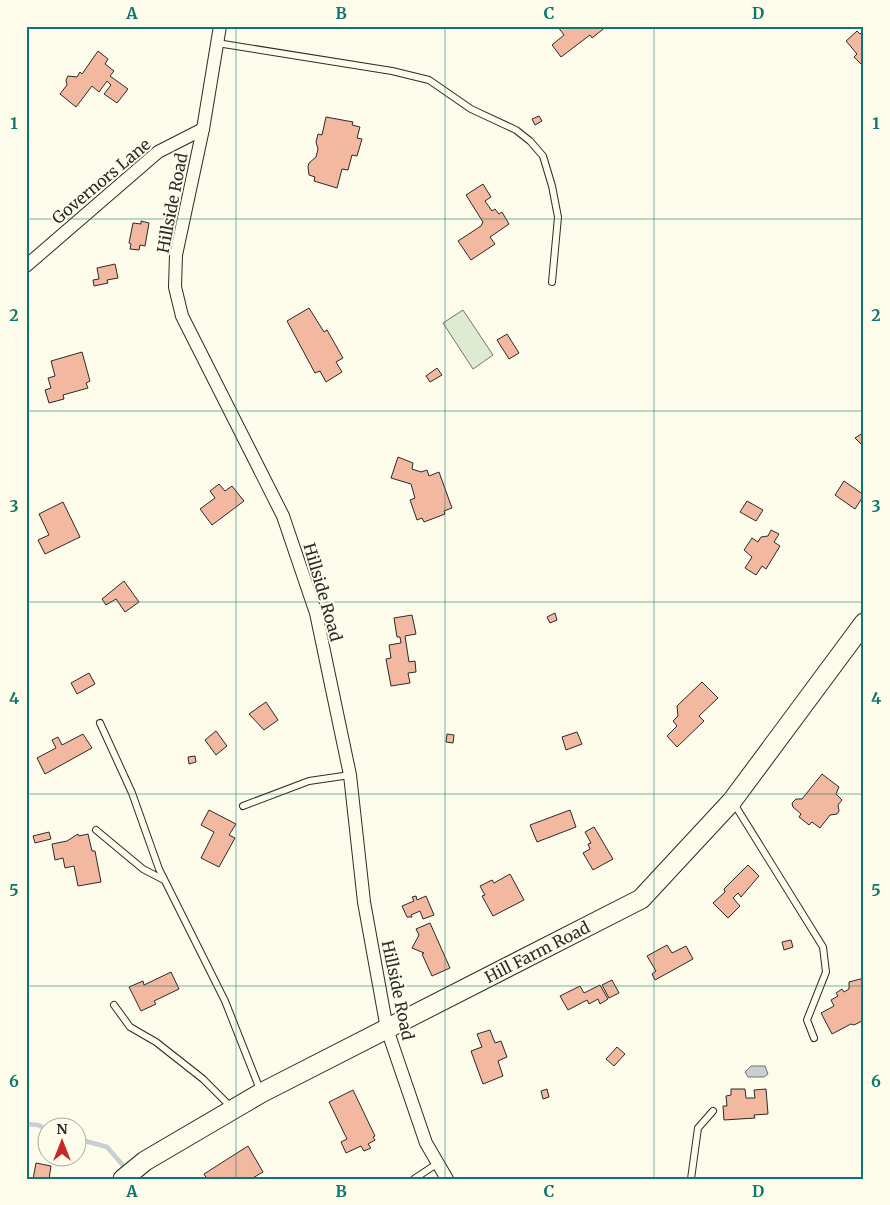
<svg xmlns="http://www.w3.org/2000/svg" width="890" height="1205" viewBox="0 0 890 1205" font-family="Merriweather,serif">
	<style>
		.green { fill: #deebd1; stroke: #74746e }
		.water { fill: #c7d0d0; stroke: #74746e }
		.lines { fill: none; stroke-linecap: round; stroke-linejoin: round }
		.stream { stroke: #c7d0d0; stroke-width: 4.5 }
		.building { fill: #f2b8a0; stroke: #2b2b2b }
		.service-casing { stroke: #2b2b2b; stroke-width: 8 }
		.minor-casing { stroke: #2b2b2b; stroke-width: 14 }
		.secondary-casing { stroke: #2b2b2b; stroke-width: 21 }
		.service { stroke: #fdfbea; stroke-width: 6 }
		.minor { stroke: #fdfbea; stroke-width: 12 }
		.secondary { stroke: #fdfbea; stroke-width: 19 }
		.grid { fill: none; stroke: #0f766e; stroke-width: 1; stroke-opacity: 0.55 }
		.labels { text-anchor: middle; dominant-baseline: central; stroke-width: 4; stroke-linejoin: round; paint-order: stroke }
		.street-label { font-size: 16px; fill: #2b2b2b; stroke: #fdfbea }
		.neatline { fill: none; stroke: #0f766e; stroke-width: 2 }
		.grid-label { font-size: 16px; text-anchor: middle; font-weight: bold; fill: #0f766e }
	</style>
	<rect width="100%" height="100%" fill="#fdfbea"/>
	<path class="green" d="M463,310L493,355L473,369L443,323Z"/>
	<path class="water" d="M751,1066H765L768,1074L764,1077H748L745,1072Z"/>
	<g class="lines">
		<g class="stream">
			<path d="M26,1124L38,1125L48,1130"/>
			<path d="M78,1139L107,1147L127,1170"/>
		</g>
	</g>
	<g class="building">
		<path d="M559,26H607L592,38L590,35L561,57L552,45L564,35L558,27Z"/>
		<path d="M857,31L860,34L864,31L862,65L854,57L857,54L846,41Z"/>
		<path d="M98,51L108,59L105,64L114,71L110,76L128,89L117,103L104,94L111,85L107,81L99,92L92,86L76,107L60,94L67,85L66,80L68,76L77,77L80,72L82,74Z"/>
		<path d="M539,116L542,121L535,125L532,119Z"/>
		<path d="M326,117L353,122L352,125L360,127L357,138L362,139L357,156L352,155L348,170L342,169L337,188L314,181L315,177L309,175L308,167L309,163L316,157L318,149L316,142L318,134L322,135Z"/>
		<path d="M483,184L491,197L485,201L492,211L495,209L499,214L502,212L509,224L490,237L495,244L471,260L458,241L481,226L483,222L466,195Z"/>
		<path d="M141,221L149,223L145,246L140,245L139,250L130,249L131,244L129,243L133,223L141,224Z"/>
		<path d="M115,264L118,278L107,280L108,283L94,286L93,280L99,279L97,268Z"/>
		<path d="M309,308L324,332L327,330L343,358L336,362L342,372L326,382L320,371L315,373L287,321Z"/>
		<path d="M507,334L519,353L509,359L497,340Z"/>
		<path d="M82,352L90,381L86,383L88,388L63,395L64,399L49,403L45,390L51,388L48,378L55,376L51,361Z"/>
		<path d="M437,368L442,375L430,382L426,376Z"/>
		<path d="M864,432V442L861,444L855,438Z"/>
		<path d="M398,457L413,463L412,469L421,472L427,470L429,476L439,472L452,508L444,511L445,514L424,522L422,518L417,520L410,500L415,498L411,484L391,478Z"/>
		<path d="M844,481L864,495L855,509L835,495Z"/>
		<path d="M219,484L225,491L232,486L244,501L212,525L200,509L215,498L210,491Z"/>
		<path d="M747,501L763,510L756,521L740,512Z"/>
		<path d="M63,502L80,537L45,554L38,540L49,535L39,514Z"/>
		<path d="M771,530L779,534L774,542L780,546L766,569L762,566L756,575L745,568L752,557L744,550L752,538L758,542L761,537L768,536Z"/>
		<path d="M124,581L139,602L125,612L116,599L106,605L102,599Z"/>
		<path d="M555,613L557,620L550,623L547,617Z"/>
		<path d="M412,615L416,634L405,636L409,662L415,661L416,672L408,673L410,683L391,686L386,659L391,658L389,645L401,643L400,637H397L394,618Z"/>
		<path d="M89,673L95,684L77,694L71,683Z"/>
		<path d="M702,682L718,698L699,716L704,721L677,747L667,736L677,726L673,721L678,716L677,706Z"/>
		<path d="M266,702L278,720L264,730L249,714Z"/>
		<path d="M216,731L227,746L216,755L205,740Z"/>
		<path d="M577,732L582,744L566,750L562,737Z"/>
		<path d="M83,734L92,748L45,774L37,758L56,748L52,740L58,737L62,745Z"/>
		<path d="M447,734L454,735L453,743L446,742Z"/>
		<path d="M195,756L196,762L189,764L188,757Z"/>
		<path d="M822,774L839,787L836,794L842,800L838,805L839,811L837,814L830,815L820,828L812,822L809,825L799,817L801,814L793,807L792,803L796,799H802Z"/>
		<path d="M209,810L236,824L229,835L235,838L219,867L201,858L214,832L201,825Z"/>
		<path d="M570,810L576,827L537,842L530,825Z"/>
		<path d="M594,827L613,859L593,870L583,853L590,849L588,844L591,843L585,832Z"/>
		<path d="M49,832L51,839L35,843L33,836Z"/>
		<path d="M78,834L79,836L88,834L92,851H95L101,882L78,886L74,866L65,868L63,858L55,860L52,844L67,841Z"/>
		<path d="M748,865L759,876L741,897L738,893L733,898L740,906L728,918L713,903L725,892L724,889Z"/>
		<path d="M510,874L524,900L493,916L482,896L485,895L480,886L492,880L494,883Z"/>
		<path d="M416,896L417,900L426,896L434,915L423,919L420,911L411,915L412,917H407L402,906L414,901L412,897Z"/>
		<path d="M430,923L450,968L432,976L422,954L424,953L412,948L419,935L416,929Z"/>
		<path d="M791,940L793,947L784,950L782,942Z"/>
		<path d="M667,945L672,953L686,946L693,959L655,980L652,974L656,971L647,956Z"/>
		<path d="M171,972L179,989L154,1001L156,1004L141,1011L129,987L143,981L144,985Z"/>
		<path d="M864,978V1020L854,1025L851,1024L832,1034L821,1013L834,1006L831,1000L838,996L836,993L842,989L844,992L849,989V982Z"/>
		<path d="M612,980L619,993L609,998L602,985Z"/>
		<path d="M600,985L608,999L600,1004L598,999L589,1004L587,1000L568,1010L560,996L580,986L584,993Z"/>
		<path d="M490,1030L495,1043L501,1041L507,1057L498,1061L503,1076L483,1084L471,1051L482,1047L477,1034Z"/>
		<path d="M617,1047L625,1054L614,1066L606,1059Z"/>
		<path d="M547,1089L549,1097L543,1099L541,1091Z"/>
		<path d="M731,1089H745L746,1098H755L754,1090L766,1089L768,1114L754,1115L755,1118L724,1120L723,1106H727L726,1096L731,1095Z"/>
		<path d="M353,1090L375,1136L373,1137L375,1140L368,1144L371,1148L364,1151L361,1146L346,1153L341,1142L347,1139L329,1102Z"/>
		<path d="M248,1146L263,1172L251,1179H207L204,1174Z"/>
		<path d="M36,1163L51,1166L49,1179H33Z"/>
	</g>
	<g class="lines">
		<defs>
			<g id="service">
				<path d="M217,43L392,71L429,80L471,109L516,130L530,141L543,156L552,186L558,217L552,282"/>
				<path d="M100,723L132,793L159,869L225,1001L261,1092"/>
				<path d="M733,802L823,947L826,972L807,1020L814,1038"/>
				<path d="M243,806L309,781L350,775"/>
				<path d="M96,830L143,869L164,880"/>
				<path d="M114,1005L130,1027L156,1042L203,1079L232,1108"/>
				<path d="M414,1179L438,1163"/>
				<path d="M691,1179L698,1128L713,1111"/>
			</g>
			<g id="minor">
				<path d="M220,26L203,129L176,255L175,287L182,316L283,516L316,613L350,775L364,902L387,1029L426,1143L447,1179"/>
				<path d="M26,266L158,152L203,129"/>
			</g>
			<path id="secondary" d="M123,1179L145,1161L261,1093L641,899L732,801L864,623"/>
		</defs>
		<use href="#service" class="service-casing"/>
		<use href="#minor" class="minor-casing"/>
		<use href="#secondary" class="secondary-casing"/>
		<use href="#service" class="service"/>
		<use href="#minor" class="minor"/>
		<use href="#secondary" class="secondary"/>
	</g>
	<path class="grid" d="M236,26V1179M445,26V1179M654,26V1179M26,219H864M26,411H864M26,602H864M26,794H864M26,986H864"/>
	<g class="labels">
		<g class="street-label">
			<text transform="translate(101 181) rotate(-40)">Governors Lane</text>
			<text transform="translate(172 203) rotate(-79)">Hillside Road</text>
			<text transform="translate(323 592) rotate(74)">Hillside Road</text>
			<text transform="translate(537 952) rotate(-27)">Hill Farm Road</text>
			<text transform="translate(398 990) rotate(78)">Hillside Road</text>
		</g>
	</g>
	<rect width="890" height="1205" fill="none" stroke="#fdfbea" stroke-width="55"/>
	<g transform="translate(62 1142)"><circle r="24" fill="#fdfbea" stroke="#a9a89e"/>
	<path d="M0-4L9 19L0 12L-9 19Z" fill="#c62828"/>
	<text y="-8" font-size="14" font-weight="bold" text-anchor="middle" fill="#2b2b2b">N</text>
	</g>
	<rect x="28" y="28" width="834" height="1150" class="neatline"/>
	<g class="grid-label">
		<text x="132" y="19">A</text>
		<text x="341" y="19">B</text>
		<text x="549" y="19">C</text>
		<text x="758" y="19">D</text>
		<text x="14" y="129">1</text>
		<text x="876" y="129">1</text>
		<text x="14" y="321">2</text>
		<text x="876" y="321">2</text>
		<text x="14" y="512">3</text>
		<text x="876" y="512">3</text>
		<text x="14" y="704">4</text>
		<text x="876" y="704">4</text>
		<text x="14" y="896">5</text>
		<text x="876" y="896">5</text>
		<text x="14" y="1087">6</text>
		<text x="876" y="1087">6</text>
		<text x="132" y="1197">A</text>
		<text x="341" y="1197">B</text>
		<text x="549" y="1197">C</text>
		<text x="758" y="1197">D</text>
	</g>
</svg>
